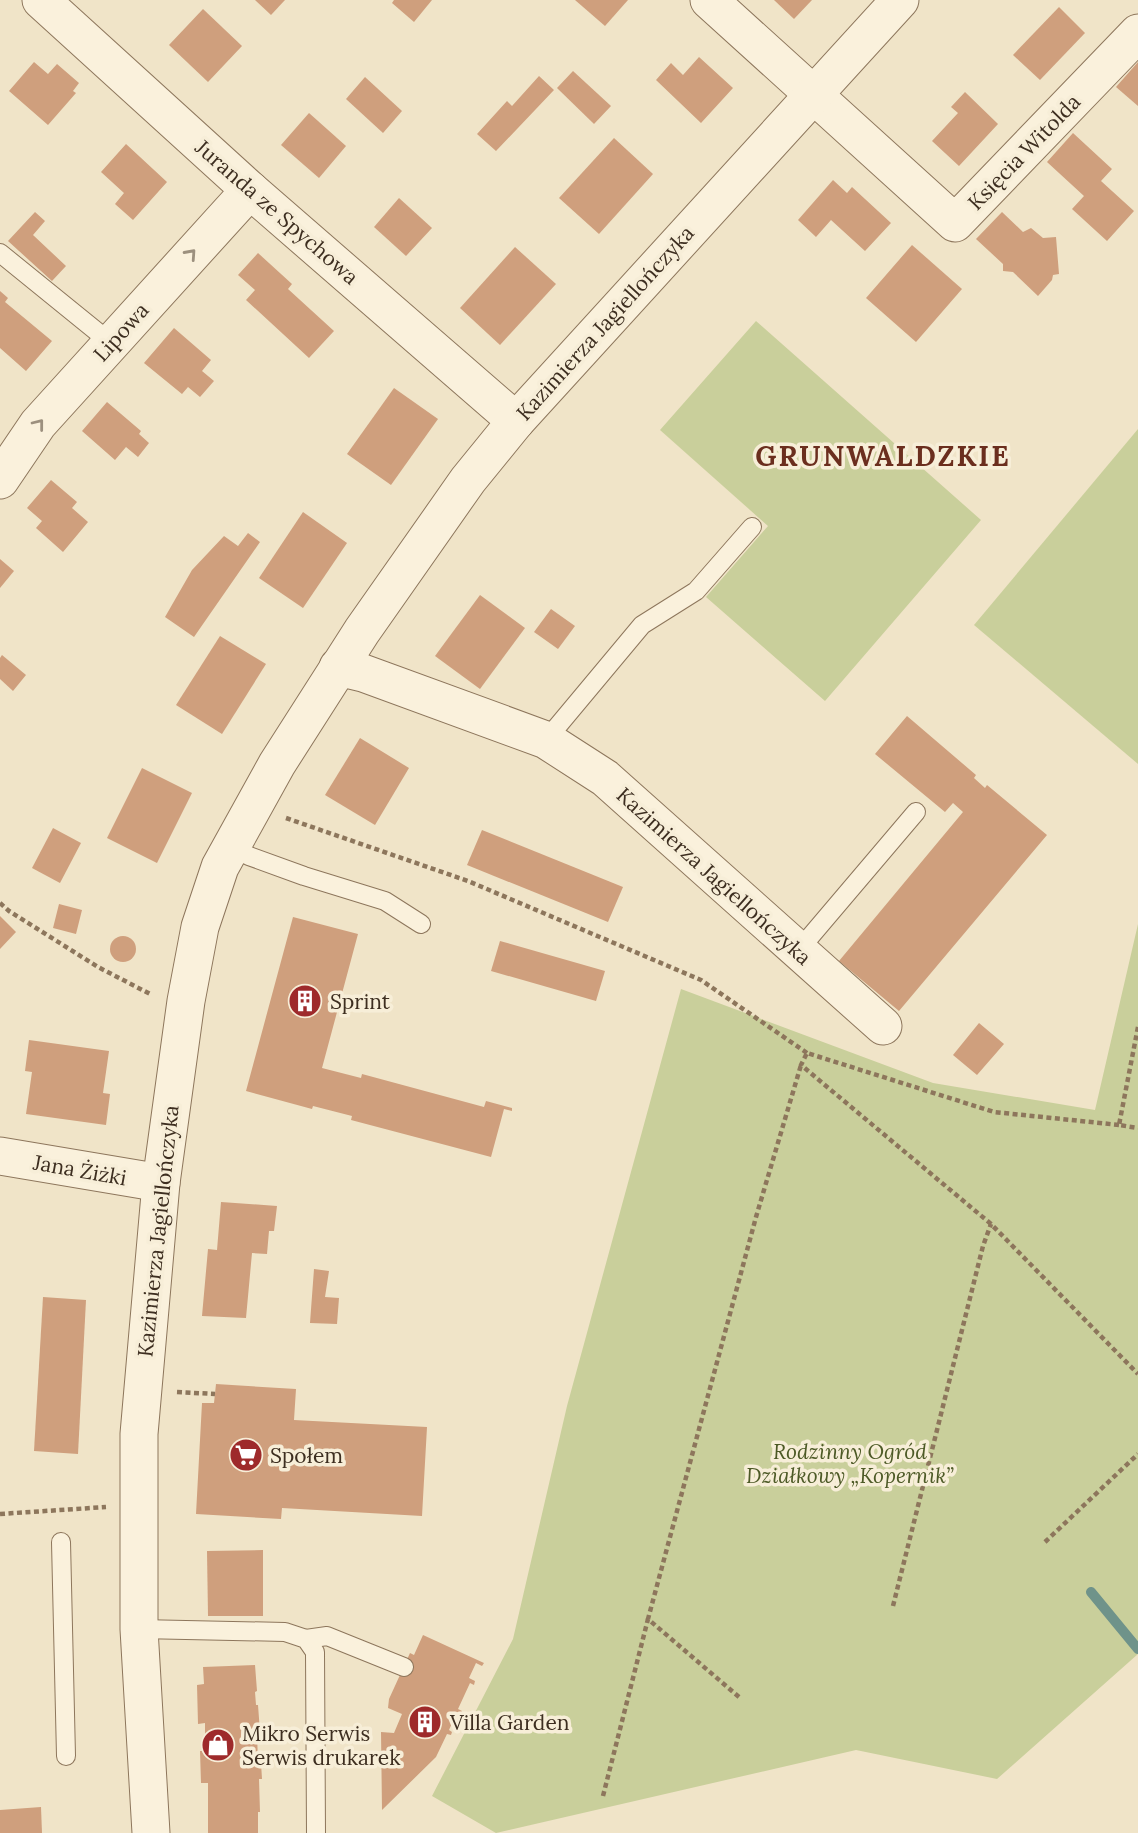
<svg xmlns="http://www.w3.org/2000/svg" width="1138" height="1833" viewBox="0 0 1138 1833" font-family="Lora,serif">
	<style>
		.garden { fill: #c9cf9b }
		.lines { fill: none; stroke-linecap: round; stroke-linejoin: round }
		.stream { stroke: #6f938a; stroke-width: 10 }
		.building { fill: #cf9f7d }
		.service-casing { stroke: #8d765c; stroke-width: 20 }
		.minor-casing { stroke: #8d765c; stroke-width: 39 }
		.path { stroke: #8d765c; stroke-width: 4.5; stroke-dasharray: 5 3.5; stroke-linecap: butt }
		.service { stroke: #faf1dc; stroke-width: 18 }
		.minor { stroke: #faf1dc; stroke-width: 37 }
		.oneway { stroke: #9c907e }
		.labels { text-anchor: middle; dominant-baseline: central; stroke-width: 7; stroke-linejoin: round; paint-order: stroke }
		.street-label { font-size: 21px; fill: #3d2e20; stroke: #f7eed8 }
		.poi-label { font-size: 21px; fill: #3d2e20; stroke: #f7eed8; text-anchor: start }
		.park-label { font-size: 21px; font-style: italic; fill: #4d5a26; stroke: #f7eed8 }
		.district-label { font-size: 28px; font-weight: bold; letter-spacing: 2px; fill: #6b2e1e; stroke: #f7eed8 }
	</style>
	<rect width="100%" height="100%" fill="#f0e4c8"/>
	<g class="garden">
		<path d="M756,321L981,520L825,701L706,597L768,526L660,430Z"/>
		<path d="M1138,429V764L974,625Z"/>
		<path d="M1138,924V1654L997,1779L856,1750L496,1833L432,1796L513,1639L567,1406L681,989L933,1083L1095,1110Z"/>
	</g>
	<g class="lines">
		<path class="stream" d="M1091,1592L1138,1649"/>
	</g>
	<g class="building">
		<path d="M255,0H285L271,15Z"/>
		<path d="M394,0H432L414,22L392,3Z"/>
		<path d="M575,0H628L605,26Z"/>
		<path d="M774,0H812L794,19Z"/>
		<path d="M1059,7L1085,33L1040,80L1013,55Z"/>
		<path d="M203,9L242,46L208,82L169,45Z"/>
		<path d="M699,57L733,88L701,123L656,80L671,63L683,75Z"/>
		<path d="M34,62L48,74L57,64L79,83L73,91L76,93L48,125L9,91Z"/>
		<path d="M1138,62V106L1116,87Z"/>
		<path d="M573,71L611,106L594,124L557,88Z"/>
		<path d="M539,76L554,90L496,151L477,134L507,101L512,106Z"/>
		<path d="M365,77L402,111L383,133L346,99Z"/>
		<path d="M965,92L998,124L959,166L932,141L958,113L951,107Z"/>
		<path d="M309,113L346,146L319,178L281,145Z"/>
		<path d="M1073,133L1112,169L1101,181L1134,211L1107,241L1072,209L1084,196L1047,162Z"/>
		<path d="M614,138L653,174L599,234L559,198Z"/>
		<path d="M126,144L167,182L133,220L115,204L124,193L101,172Z"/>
		<path d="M833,180L847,193L852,187L891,223L865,251L831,220L816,237L798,220Z"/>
		<path d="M399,198L432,228L406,256L374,227Z"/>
		<path d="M35,212L45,221L33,235L66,266L52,281L8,241Z"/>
		<path d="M1002,212L1023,232L1031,228L1043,238L1056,237L1059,274L1053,275L1052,280L1038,296L1013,272L1003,271V264L976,239Z"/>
		<path d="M912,245L962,289L916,342L866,298Z"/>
		<path d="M515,247L556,284L500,345L460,308Z"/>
		<path d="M258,253L292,284L288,289L334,331L309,358L246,300L255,290L238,275Z"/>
		<path d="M0,291L8,298L5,302L52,341L26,371L0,348Z"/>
		<path d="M174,328L211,360L202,371L214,381L200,397L188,387L182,394L144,363Z"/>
		<path d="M394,388L438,419L391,485L347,454Z"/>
		<path d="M107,402L141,431L139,434L149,443L138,457L126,447L115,460L82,431Z"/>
		<path d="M51,480L77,502L72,508L88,522L63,552L36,528L42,521L27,508Z"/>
		<path d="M303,512L347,543L303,608L259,578Z"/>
		<path d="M248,533L260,542L194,637L165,617L192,570L224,536L238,546Z"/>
		<path d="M0,559L14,571L0,588Z"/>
		<path d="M480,595L525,628L480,689L435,656Z"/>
		<path d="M551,609L575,626L558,649L534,632Z"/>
		<path d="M220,636L266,664L222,734L176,705Z"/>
		<path d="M2,655L26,675L13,691L0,679V658Z"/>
		<path d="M907,716L976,775L974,778L985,788L987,785L1047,835L899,1011L839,961L963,812L953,803L945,812L875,754Z"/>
		<path d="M360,738L409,768L375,825L325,795Z"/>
		<path d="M142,768L192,793L157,863L107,838Z"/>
		<path d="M53,828L81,843L60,883L32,868Z"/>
		<path d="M482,830L623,887L608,922L467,865Z"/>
		<path d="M59,904L82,910L76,934L53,928Z"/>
		<path d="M0,916L16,932L0,949Z"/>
		<path d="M293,917L358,934L322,1068L361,1078L362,1074L484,1107L486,1101L512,1108V1111L504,1109L491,1157L351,1120L352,1116L313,1106L312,1109L246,1091Z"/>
		<circle cx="123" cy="949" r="13"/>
		<path d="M500,941L605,971L596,1001L491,971Z"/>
		<path d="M979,1023L1004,1044L977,1075L953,1055Z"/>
		<path d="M29,1040L109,1051L103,1093L110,1094L106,1125L26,1114L32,1072L25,1071Z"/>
		<path d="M221,1202L277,1206L274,1231H269L267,1254L252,1253L246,1318L202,1316L208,1249L217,1250Z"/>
		<path d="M314,1269L329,1271L325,1297L339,1298L337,1324L310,1323Z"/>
		<path d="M43,1297L86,1300L78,1454L34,1451Z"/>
		<path d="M216,1384L296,1389L294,1420L427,1427L422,1516L282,1508L281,1519L196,1514L202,1403H214Z"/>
		<path d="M263,1550V1616H208L207,1551Z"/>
		<path d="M423,1635L484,1663L482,1666L476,1663L469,1678L475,1681L474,1685L470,1683L458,1709L462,1711L461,1714L457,1712L449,1730L452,1732L451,1735L447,1734L436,1757L382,1810L381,1732L394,1733L402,1714L388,1708L389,1699L410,1653L414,1655Z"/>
		<path d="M255,1665L257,1691L255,1692L256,1705H258L260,1732L257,1733L258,1763H261L262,1779H259L260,1812H258V1833H208V1783H201L200,1751H205V1723L198,1724L197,1685L204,1684L203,1667Z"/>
		<path d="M41,1807L42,1833H0V1810Z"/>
	</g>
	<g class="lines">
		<defs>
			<g id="service">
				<path d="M0,253L111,343"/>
				<path d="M546,740L642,625L696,591L752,527"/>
				<path d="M231,847L249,856L304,876L385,901L421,924"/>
				<path d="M798,951L916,812"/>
				<path d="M61,1542L66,1756"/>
				<path d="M139,1629L285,1632L306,1639L315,1652L316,1833"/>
				<path d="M306,1639L327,1636L404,1667"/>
			</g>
			<g id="minor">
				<path d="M41,0L250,190L516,421"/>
				<path d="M709,0L955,223L1138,33"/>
				<path d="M0,480L38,424L250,190"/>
				<path d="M338,667L363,673L546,740L605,778L883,1026"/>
				<path d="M0,1156L161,1183"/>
				<path d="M151,1833L139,1629V1434L161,1183L186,1001L200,927L220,867L277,764L362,631L468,480L516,421L900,0"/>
			</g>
		</defs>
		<use href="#service" class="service-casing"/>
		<use href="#minor" class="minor-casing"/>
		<g class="path">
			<path d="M286,818L468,881L701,980L807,1053"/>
			<path d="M0,903L9,911L98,967L152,995"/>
			<path d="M1138,1027L1119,1125L1138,1128"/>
			<path d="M1119,1125L994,1112L807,1053L801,1065L991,1224L1138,1374"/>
			<path d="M177,1392L215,1394"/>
			<path d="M0,1514L106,1507"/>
			<path d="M1045,1542L1138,1454"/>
			<path d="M893,1606L983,1246L991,1224"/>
			<path d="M739,1697L648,1619L756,1217L801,1065"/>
			<path d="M603,1796L648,1619"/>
		</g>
		<use href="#service" class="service"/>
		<use href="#minor" class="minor"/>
	</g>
	<defs><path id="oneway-chevron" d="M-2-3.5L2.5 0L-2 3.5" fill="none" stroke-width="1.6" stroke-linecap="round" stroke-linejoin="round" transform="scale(1.75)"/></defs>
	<g class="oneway">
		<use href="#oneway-chevron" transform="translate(191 254) rotate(-48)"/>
		<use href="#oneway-chevron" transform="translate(39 424) rotate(-52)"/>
	</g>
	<defs>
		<symbol id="building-disc" viewBox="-11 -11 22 22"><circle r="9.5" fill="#9e2a2b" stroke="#f7eed8"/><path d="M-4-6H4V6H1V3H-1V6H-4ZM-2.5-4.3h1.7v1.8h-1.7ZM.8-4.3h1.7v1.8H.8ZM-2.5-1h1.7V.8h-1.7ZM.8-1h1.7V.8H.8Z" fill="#fff"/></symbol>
		<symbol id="supermarket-disc" viewBox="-11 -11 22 22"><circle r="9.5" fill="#9e2a2b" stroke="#f7eed8"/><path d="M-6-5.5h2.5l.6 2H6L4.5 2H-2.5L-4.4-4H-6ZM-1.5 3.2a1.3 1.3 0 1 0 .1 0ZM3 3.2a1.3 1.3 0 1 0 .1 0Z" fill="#fff"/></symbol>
		<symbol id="shop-disc" viewBox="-11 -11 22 22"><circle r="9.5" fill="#9e2a2b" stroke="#f7eed8"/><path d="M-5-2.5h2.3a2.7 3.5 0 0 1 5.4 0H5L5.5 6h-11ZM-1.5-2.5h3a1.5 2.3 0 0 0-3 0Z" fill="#fff"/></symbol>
	</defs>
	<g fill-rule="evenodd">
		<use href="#building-disc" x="286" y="982" width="38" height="38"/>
		<use href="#supermarket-disc" x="227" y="1436" width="38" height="38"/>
		<use href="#building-disc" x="406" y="1703" width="38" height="38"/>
		<use href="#shop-disc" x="199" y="1726" width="38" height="38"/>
	</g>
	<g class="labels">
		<g class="street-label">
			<text transform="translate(1024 152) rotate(-46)">Księcia Witolda</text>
			<text transform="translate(277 212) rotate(41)">Juranda ze Spychowa</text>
			<text transform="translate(605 323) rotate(-48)">Kazimierza Jagiellończyka</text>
			<text transform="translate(121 332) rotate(-48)">Lipowa</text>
			<text transform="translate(714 876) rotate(42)">Kazimierza Jagiellończyka</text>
			<text transform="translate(80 1170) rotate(10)">Jana Żiżki</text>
			<text transform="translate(158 1231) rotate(-84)">Kazimierza Jagiellończyka</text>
		</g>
		<g class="poi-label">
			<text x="330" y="1001">Sprint</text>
			<text x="270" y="1455">Społem</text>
			<text x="450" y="1722">Villa Garden</text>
			<text x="242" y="1733">Mikro Serwis<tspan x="242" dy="24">Serwis drukarek</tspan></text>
		</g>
		<g class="park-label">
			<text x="850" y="1451">Rodzinny Ogród<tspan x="850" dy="24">Działkowy „Kopernik”</tspan></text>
		</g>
		<g class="district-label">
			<text x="883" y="456">GRUNWALDZKIE</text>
		</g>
	</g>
</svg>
